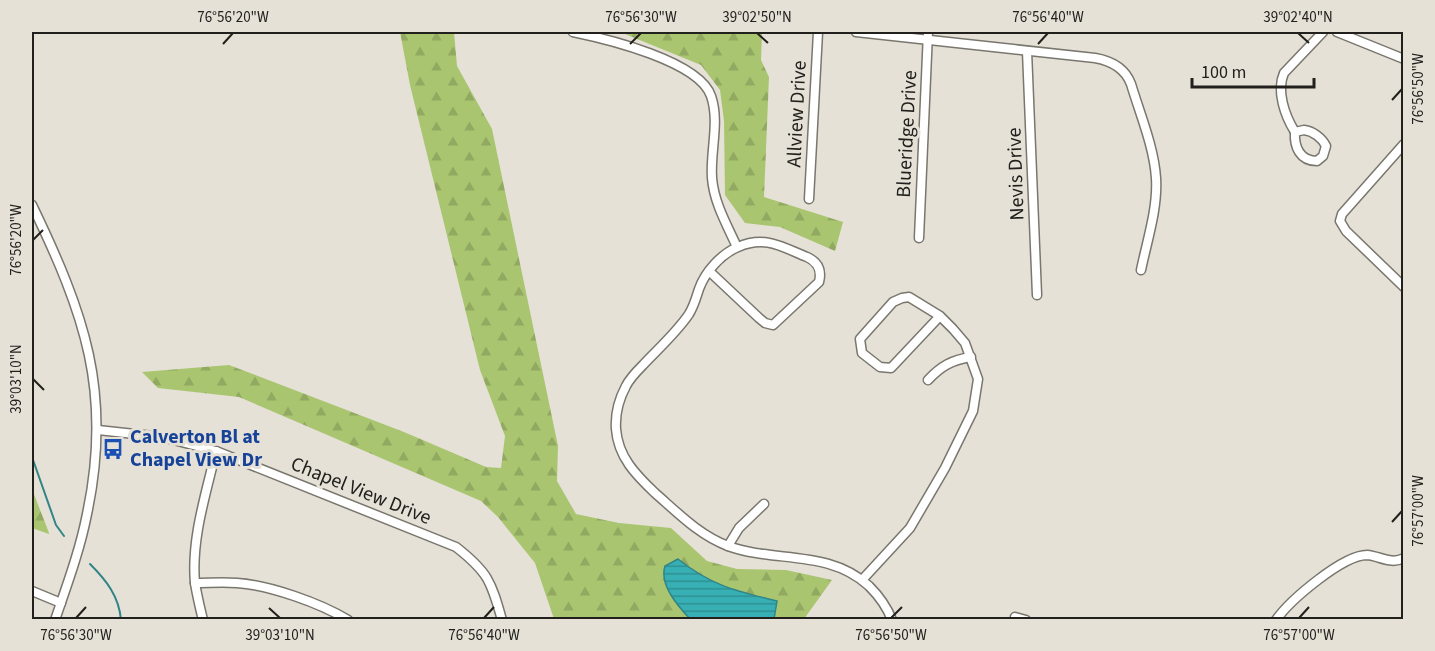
<svg xmlns="http://www.w3.org/2000/svg" width="1435" height="651" viewBox="0 0 1435 651" font-family="'Source Sans 3',sans-serif">
	<style>
		.forest { fill: url(#forest-firs) }
		.water { fill: url(#water-rules); stroke: #318587; stroke-width: 1.5 }
		.lines { fill: none; stroke-linecap: round; stroke-linejoin: round }
		.stream { stroke: #318587; stroke-width: 2 }
		.minor-casing { stroke: #79766d; stroke-width: 11 }
		.minor { stroke: #fff; stroke-width: 8 }
		.ticks { fill: none; stroke: #22201d; stroke-width: 2 }
		.labels { text-anchor: middle; dominant-baseline: central; stroke-width: 6; stroke-linejoin: round; paint-order: stroke }
		.street-label { font-size: 20px; fill: #22201d; stroke: #e5e1d7 }
		.transit-label { font-size: 20px; font-weight: bold; fill: #164399; stroke: #e5e1d7; text-anchor: start }
		.neatline { fill: none; stroke: #22201d; stroke-width: 2 }
		.ticks-label { font-size: 15px; text-anchor: middle; fill: #22201d }
	</style>
	<defs>
		<pattern id="forest-firs" width="22" height="20" patternUnits="userSpaceOnUse" patternTransform="scale(1.5)"><rect width="22" height="20" fill="#a9c56f"/><path d="M5 1l3.5 6h-7zM16 11l3.5 6h-7z" fill="#91a960"/></pattern>
		<pattern id="water-rules" width="6" height="5" patternUnits="userSpaceOnUse" patternTransform="scale(1.5)"><rect width="6" height="5" fill="#37b0b5"/><path d="M0 2.5h6" fill="none" stroke="#2e8f93"/></pattern>
	</defs>
	<rect width="100%" height="100%" fill="#e5e1d7"/>
	<g class="forest">
		<path d="M400,32H454L457,66L492,129L558,446L557,481L576,514L619,523L671,528L707,561L737,569L786,570L832,580L804,619H554L535,563L498,517L481,501L239,397L158,388L142,372L229,365L404,432L486,467L501,468L505,436L480,370L410,85Z"/>
		<path d="M620,32H762L761,60L769,77L764,197L843,222L835,251L780,227L745,223L725,195L724,121L720,90L701,65Z"/>
		<path d="M32,489L49,533V534L32,528Z"/>
	</g>
	<path class="water" d="M678,559C712,586 736,591 777,601L774,619H690C678,606 659,585 665,566Z"/>
	<g class="lines">
		<g class="stream">
			<path d="M32,457L56,525L64,536"/>
			<path d="M90,564C106,580 119,596 121,620"/>
		</g>
		<defs>
			<g id="minor">
				<path d="M573,32C607,39 699,61 711,96C720,122 710,151 712,178C714,203 727,225 737,247"/>
				<path d="M856,32L1095,58C1112,61 1125,68 1131,84C1140,114 1154,147 1156,178C1158,208 1147,241 1141,270"/>
				<path d="M1337,32L1404,59"/>
				<path d="M1027,51L1037,295"/>
				<path d="M1304,130C1313,131 1322,138 1326,146L1323,156L1317,161C1300,161 1294,147 1295,132Z"/>
				<path d="M1295,132C1285,116 1276,91 1284,73L1323,32"/>
				<path d="M1404,144L1342,214L1340,221L1346,231L1404,287"/>
				<path d="M809,199L818,32"/>
				<path d="M32,205C84,313 113,392 87,514C80,550 67,585 55,620"/>
				<path d="M919,238L928,32"/>
				<path d="M709,271L759,318L765,323L773,325L819,282C822,270 818,262 807,257C782,247 765,235 738,247C721,254 705,272 699,289C696,298 694,306 689,314C677,332 658,349 643,365C637,371 630,378 626,386C619,399 615,414 616,429C618,457 636,475 655,493C678,513 699,535 728,546C775,563 829,549 869,586C879,596 887,607 892,620"/>
				<path d="M928,380C941,366 952,360 971,357"/>
				<path d="M98,430L162,437L216,451L456,547C488,572 491,581 502,620"/>
				<path d="M728,546L739,528L764,504"/>
				<path d="M862,580L910,528L945,468L973,411L978,379L965,343L953,329L940,316L909,297L902,298L893,302L860,339L862,353L880,367L891,368L940,316"/>
				<path d="M195,583C209,583 223,582 237,583C269,585 320,603 348,620"/>
				<path d="M32,591L61,603"/>
				<path d="M1015,617L1026,620"/>
				<path d="M203,620C200,608 197,595 195,583C191,539 206,494 216,451"/>
				<path d="M1276,620C1290,600 1343,555 1367,555C1380,556 1391,565 1404,558"/>
			</g>
		</defs>
		<use href="#minor" class="minor-casing"/>
		<use href="#minor" class="minor"/>
	</g>
	<path class="ticks" d="M757,33L768,43M1298,33L1309,43M223,44L233,33M630,44L641,33M1038,44L1048,33M1392,100L1402,89M33,240L43,230M33,379L44,390M1392,522L1402,511M269,608L280,618M76,618L86,607M484,618L494,607M891,618L902,607M1299,618L1309,607"/>
	<defs>
		<symbol id="bus-bare" viewBox="-9 -9 18 18"><path d="M-5-6H5V4H4V6H2V4H-2V6H-4V4H-5ZM-3.5-4V0h7V-4ZM-3.5 1.2v1.5H-2V1.2ZM2 1.2v1.5H3.5V1.2Z" fill="#1a4fb4" stroke="#e5e1d7" stroke-width="2.5" paint-order="stroke"/></symbol>
	</defs>
	<g fill-rule="evenodd">
		<use href="#bus-bare" x="98" y="434" width="30" height="30"/>
	</g>
	<g class="labels">
		<g class="street-label">
			<text transform="translate(797 114) rotate(-87)">Allview Drive</text>
			<text transform="translate(907 134) rotate(-87)">Blueridge Drive</text>
			<text transform="translate(1016 174) rotate(-92)">Nevis Drive</text>
			<text transform="translate(361 491) rotate(22)">Chapel View Drive</text>
		</g>
		<g class="transit-label">
			<text x="130" y="437">Calverton Bl at<tspan x="130" dy="23">Chapel View Dr</tspan></text>
		</g>
	</g>
	<rect width="1435" height="651" fill="none" stroke="#e5e1d7" stroke-width="66"/>
	<path d="M1192 78v9h122v-9" fill="none" stroke="#22201d" stroke-width="3"/>
	<text x="1201" y="78" font-size="18" fill="#22201d" stroke="#e5e1d7" stroke-width="4.5" paint-order="stroke">100 m</text>
	<rect x="33" y="33" width="1369" height="585" class="neatline"/>
	<g class="ticks-label">
		<text x="233" y="22">76°56'20"W</text>
		<text x="641" y="22">76°56'30"W</text>
		<text x="757" y="22">39°02'50"N</text>
		<text x="1048" y="22">76°56'40"W</text>
		<text x="1298" y="22">39°02'40"N</text>
		<text transform="translate(1418 89) rotate(-90)" y="5">76°56'50"W</text>
		<text transform="translate(16 240) rotate(-90)" y="5">76°56'20"W</text>
		<text transform="translate(16 379) rotate(-90)" y="5">39°03'10"N</text>
		<text transform="translate(1418 511) rotate(-90)" y="5">76°57'00"W</text>
		<text x="76" y="640">76°56'30"W</text>
		<text x="280" y="640">39°03'10"N</text>
		<text x="484" y="640">76°56'40"W</text>
		<text x="891" y="640">76°56'50"W</text>
		<text x="1299" y="640">76°57'00"W</text>
	</g>
</svg>
